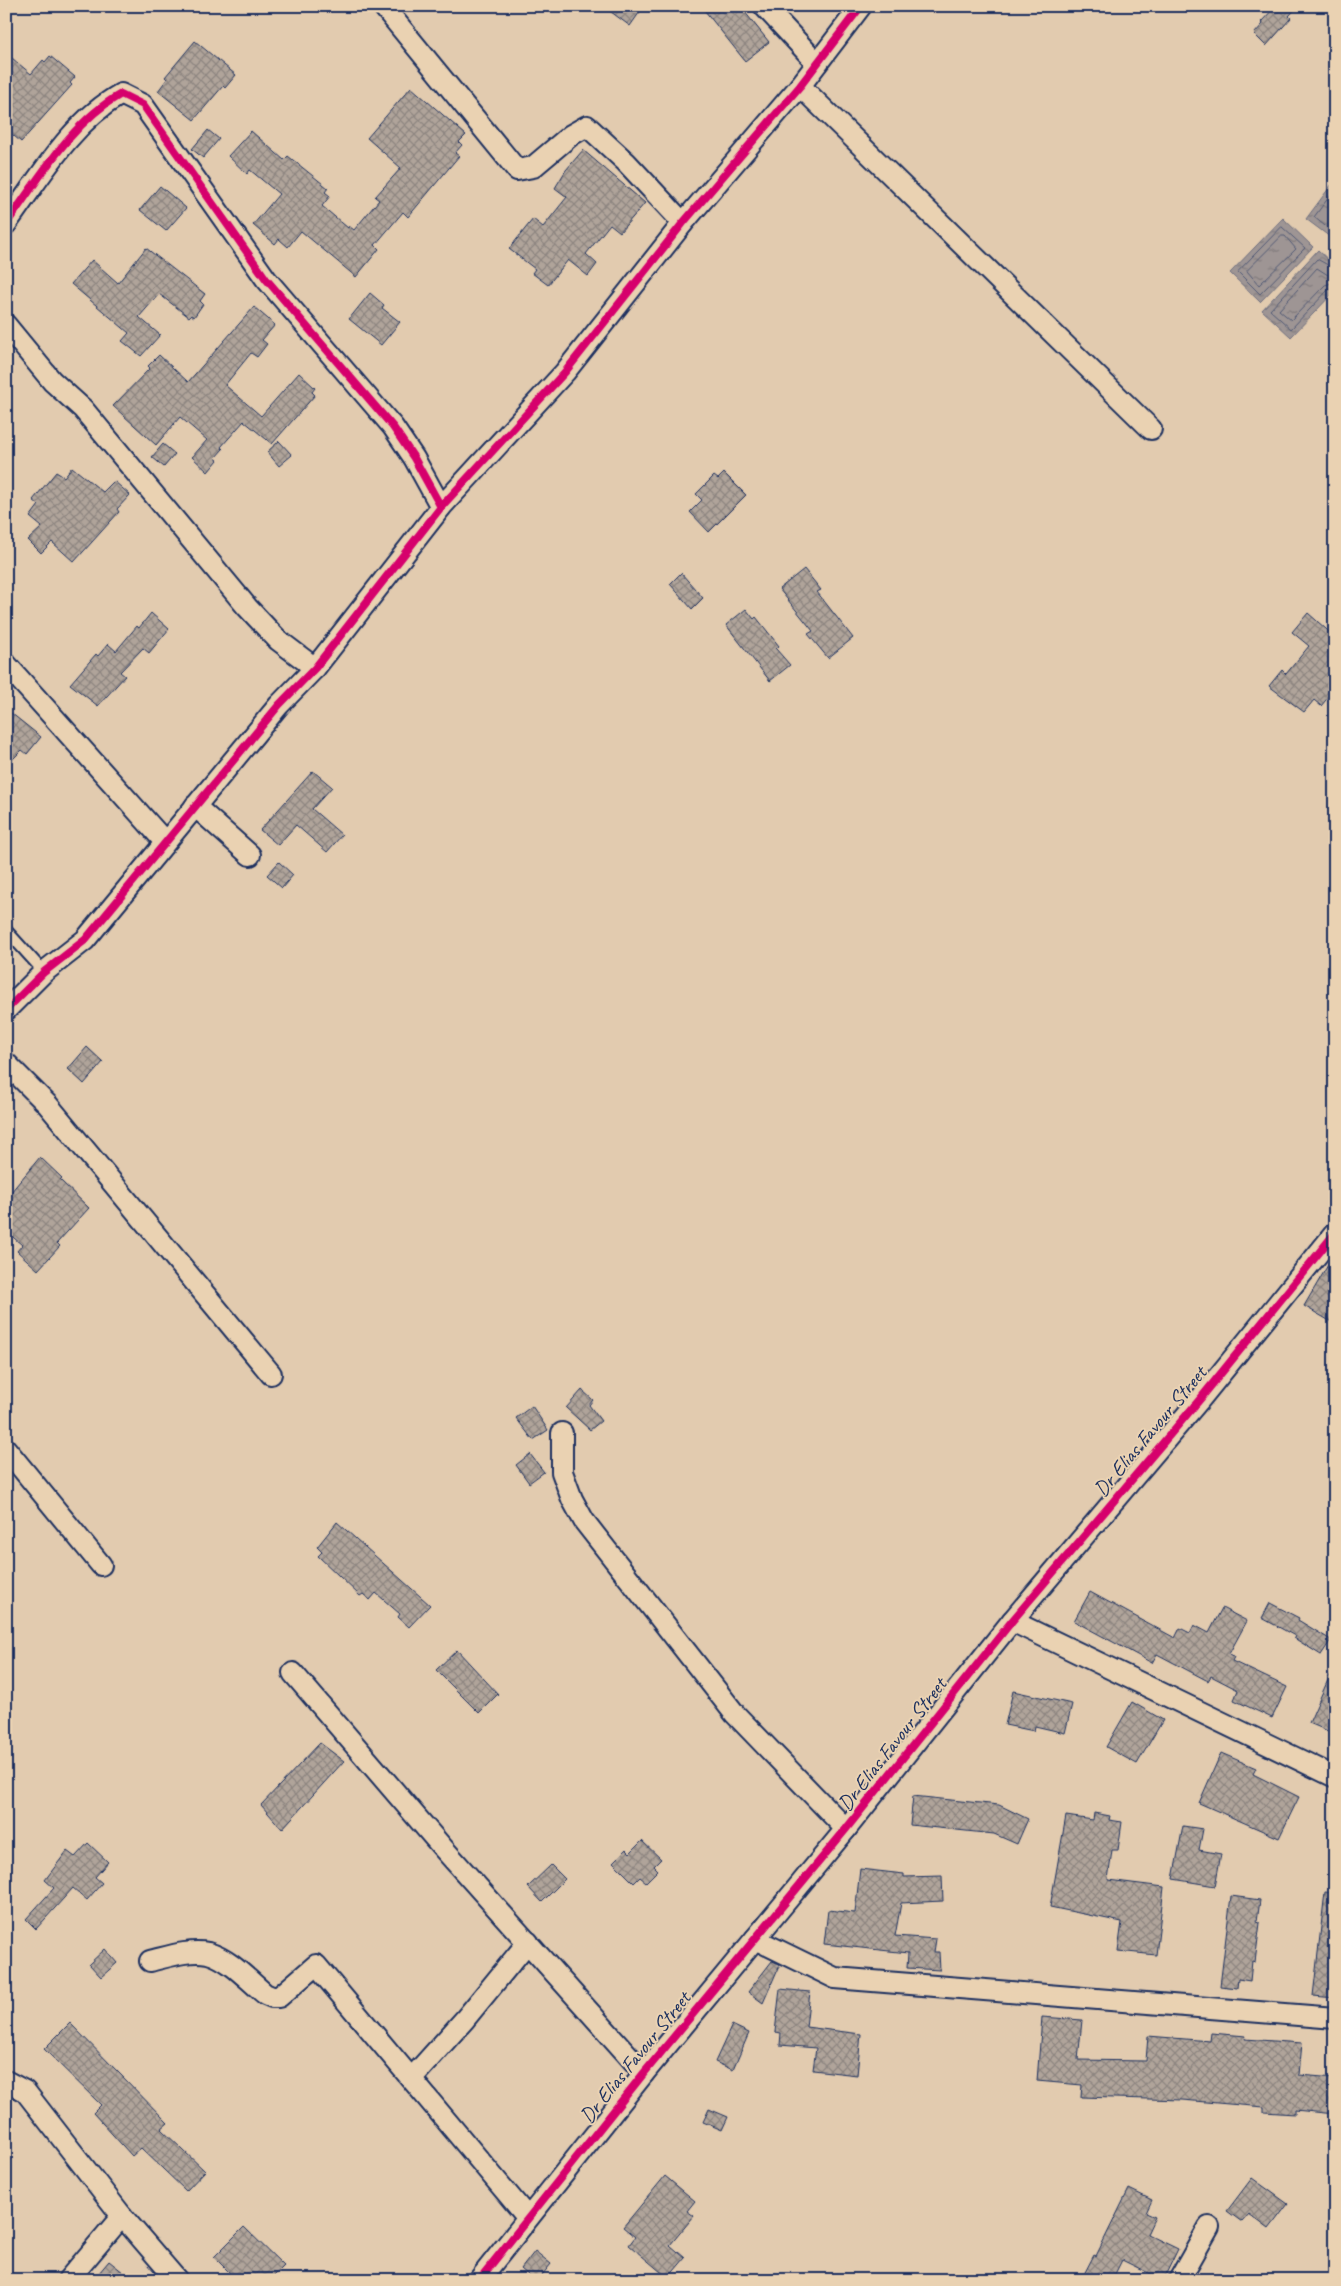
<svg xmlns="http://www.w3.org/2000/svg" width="1341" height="2286" viewBox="0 0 1341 2286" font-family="Caveat,sans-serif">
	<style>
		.water { fill: url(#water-ripples); stroke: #6a6c7e }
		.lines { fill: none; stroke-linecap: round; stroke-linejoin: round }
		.shore { stroke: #4f5874; stroke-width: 1 }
		.building { fill: url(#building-cross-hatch); stroke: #1b2f5e }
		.lane-casing { stroke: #1b2f5e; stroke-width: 14 }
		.street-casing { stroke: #1b2f5e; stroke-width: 24 }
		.lane { stroke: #ead2b2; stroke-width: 10 }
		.street { stroke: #ead2b2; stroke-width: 20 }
		.cycleway-casing { stroke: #ead2b2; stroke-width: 11 }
		.cycleway { stroke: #d6006c; stroke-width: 8 }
		.labels { text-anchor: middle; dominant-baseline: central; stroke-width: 4; stroke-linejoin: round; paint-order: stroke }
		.street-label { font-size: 21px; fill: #1b2f5e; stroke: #ead2b2 }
	</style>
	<defs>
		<pattern id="water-ripples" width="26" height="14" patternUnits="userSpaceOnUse" patternTransform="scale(1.25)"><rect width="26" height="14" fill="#9e9594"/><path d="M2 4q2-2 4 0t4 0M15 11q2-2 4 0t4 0" fill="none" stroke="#807a7c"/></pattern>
		<pattern id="building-cross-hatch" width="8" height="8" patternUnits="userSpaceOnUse" patternTransform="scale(1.25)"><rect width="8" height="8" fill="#b0a49a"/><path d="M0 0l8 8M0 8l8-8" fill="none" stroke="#8e8681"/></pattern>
	</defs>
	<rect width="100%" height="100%" fill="#e2cbaf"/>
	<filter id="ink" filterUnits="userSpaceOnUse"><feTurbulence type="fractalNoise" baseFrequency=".02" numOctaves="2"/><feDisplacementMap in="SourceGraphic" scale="10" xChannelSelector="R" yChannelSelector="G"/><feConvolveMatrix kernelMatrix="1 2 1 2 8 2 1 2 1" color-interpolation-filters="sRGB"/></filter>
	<g filter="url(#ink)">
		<g class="water">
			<path d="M1335,180V239L1334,240L1306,219Z"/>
			<path d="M1283,218L1313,247L1260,302L1230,273Z"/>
			<path d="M1318,250L1335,266V291L1291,337L1262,310Z"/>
		</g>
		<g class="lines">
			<g class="shore">
				<path d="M1335,189L1314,217L1335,234"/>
				<path d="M1282,227L1305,248L1260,294L1238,272Z"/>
				<path d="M1282,236H1285L1296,249L1259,285L1247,271Z"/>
				<path d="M1335,269L1317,259L1270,310L1291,329L1329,289L1335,288"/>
				<path d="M1335,276L1328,275L1317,268L1279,310L1291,320L1325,285L1335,282"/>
			</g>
		</g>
		<g class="building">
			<path d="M603,6H644L630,26Z"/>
			<path d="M701,6H740L769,42L745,61Z"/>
			<path d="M1276,6H1298L1289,16L1291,18L1266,46L1254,34L1263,24L1261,22Z"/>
			<path d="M195,41L236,75L225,88L223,86L194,120L158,91L167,79L165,77Z"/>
			<path d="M6,53L31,74L43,60L45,62L50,56L75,77L70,83L72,85L21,142L6,129Z"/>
			<path d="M411,87L466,135L459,142L462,145L455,153L459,156L408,217L403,212L375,245L379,249L356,277L301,231L288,247L279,239L275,244L253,225L279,194L250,170L247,174L228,156L251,131L284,160L288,156L328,188L325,192L330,196L322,206L348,228L349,226L354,230L379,200L375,197L401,168L367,138Z"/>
			<path d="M208,130L219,139L203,158L192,149Z"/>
			<path d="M583,150L645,203L620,232L610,224L586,254L597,264L588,276L568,260L548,285L532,273L535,269L509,249L533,219L543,227L567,197L555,188L566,170Z"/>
			<path d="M160,186L186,208L166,231L140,210Z"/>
			<path d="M146,248L205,294L200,301L203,304L194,317L191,315L189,317L159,294L139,317L160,335L141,356L122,341L129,333L71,284L92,260L118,283Z"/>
			<path d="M370,293L384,305L382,308L400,322L381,345L349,319Z"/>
			<path d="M254,307L275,325L262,340L267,344L257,357L251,353L225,385L261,416L299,373L315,388L312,392L315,395L272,444L244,421L221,447L223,449L215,458L218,460L208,472L192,457L207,440L180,417L156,445L113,406L150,368L148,366L159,355L188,382Z"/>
			<path d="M279,441L292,455L279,466L267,452Z"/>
			<path d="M163,444L175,454L164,467L152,457Z"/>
			<path d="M72,467L103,492L114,481L130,495L117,509L119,512L74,562L52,542L41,553L28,540L42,527L30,517L39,505L33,500L56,472L64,477Z"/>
			<path d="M724,473L746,495L709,532L690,512L702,500L696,494L714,476L718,479Z"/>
			<path d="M804,569L821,590L817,592L853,638L828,658L808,634L813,631L779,589Z"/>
			<path d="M681,573L703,598L692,609L670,584Z"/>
			<path d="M746,609L754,619L756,617L779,646L776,649L790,665L770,681L726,625Z"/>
			<path d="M151,613L169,629L149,653L143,648L120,672L125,676L98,706L70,684L96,654L98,656L108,644L116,651L137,626L139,628Z"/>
			<path d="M1308,613L1335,637V689L1321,706L1314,700L1304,712L1269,686L1282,670L1286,674L1309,646L1292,632Z"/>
			<path d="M6,709L41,737L27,754L22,750L6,766Z"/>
			<path d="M313,771L332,787L312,809L342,835L327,852L296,825L278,845L260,830Z"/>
			<path d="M279,862L293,875L282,888L267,875Z"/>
			<path d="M87,1047L103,1062L84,1084L68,1069Z"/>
			<path d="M40,1157L62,1178L60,1180L89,1208L57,1243L60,1246L38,1270L17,1251L22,1245L6,1231V1198Z"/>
			<path d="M1335,1253V1324L1304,1306Z"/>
			<path d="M582,1390L593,1400L589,1405L601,1421L590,1430L566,1408Z"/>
			<path d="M532,1406L548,1430L533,1440L516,1418Z"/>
			<path d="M530,1454L544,1472L529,1483L516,1465Z"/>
			<path d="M337,1522L430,1605L409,1627L398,1617L400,1614L376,1593L370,1600L363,1594L360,1596L318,1556L322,1552L317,1547Z"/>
			<path d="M1090,1592L1175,1638L1180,1628L1190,1633L1194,1625L1209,1633L1222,1608L1247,1621L1229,1654L1234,1657L1232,1661L1287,1687L1272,1718L1234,1700L1238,1690L1211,1676L1208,1681L1157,1654L1152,1663L1074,1621Z"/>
			<path d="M1270,1603L1299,1618L1298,1620L1331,1640L1321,1655L1294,1638L1295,1636L1262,1618Z"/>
			<path d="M457,1650L498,1694L479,1713L436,1670Z"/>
			<path d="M1335,1664V1734L1309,1723Z"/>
			<path d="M1013,1691L1072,1704L1065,1733L1035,1726L1034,1731L1005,1725Z"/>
			<path d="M1132,1702L1163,1720L1137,1764L1106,1747Z"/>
			<path d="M320,1743L344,1761L282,1829L261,1805Z"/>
			<path d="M1221,1753L1256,1768L1253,1774L1299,1797L1279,1838L1199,1803Z"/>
			<path d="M913,1796L999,1805L1028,1819L1017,1844L994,1834L910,1825Z"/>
			<path d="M1094,1813L1110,1816L1109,1820L1122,1822L1118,1850H1112L1108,1880L1164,1887L1156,1955L1118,1951L1122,1922L1050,1907L1066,1816L1093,1820Z"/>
			<path d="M1183,1826L1203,1829L1199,1850L1221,1854L1215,1886L1173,1879Z"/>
			<path d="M642,1841L661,1859L654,1866L658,1870L646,1882L640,1877L634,1883L613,1862L626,1849L630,1853Z"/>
			<path d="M88,1843L108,1862L95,1877L102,1883L87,1900L73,1888L36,1929L26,1919L54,1888L45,1880L67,1851L75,1857Z"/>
			<path d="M551,1865L565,1879L542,1902L528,1887Z"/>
			<path d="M860,1869L904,1874V1877L942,1876L943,1901L901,1903L895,1936L936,1939L934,1952H939L940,1970L907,1968L908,1953L824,1944L828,1910L855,1913Z"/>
			<path d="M1325,1892L1335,1893V1998L1313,1996Z"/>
			<path d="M1231,1896L1260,1900L1257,1922L1260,1923L1255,1962L1252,1961L1250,1981L1238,1979L1237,1988L1220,1986Z"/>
			<path d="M105,1949L117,1963L101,1977L89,1964Z"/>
			<path d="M772,1961L780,1964L763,2003L748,1992Z"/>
			<path d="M780,1989L810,1992L806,2027L861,2034L857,2075L813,2070L816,2048L780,2045L781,2033L775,2032Z"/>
			<path d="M1042,2017L1082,2020L1078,2060L1146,2061L1148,2036L1210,2041L1211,2033L1246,2036L1245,2039L1302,2043L1299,2075L1335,2078V2114L1295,2110V2114L1264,2112V2107L1182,2100L1081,2097L1082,2085L1037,2081Z"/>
			<path d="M70,2023L168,2123L161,2129L205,2171L186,2191L141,2148L132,2156L93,2113L101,2105L44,2049Z"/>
			<path d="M732,2025L749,2033L733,2070L715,2062Z"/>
			<path d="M709,2109L728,2117L722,2130L703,2122Z"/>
			<path d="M665,2176L695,2201L687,2211L694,2216L670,2245L685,2258L668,2278L629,2245L635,2237L623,2227Z"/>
			<path d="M1252,2178L1288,2204L1269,2229L1249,2214L1242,2222L1227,2211Z"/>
			<path d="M1129,2189L1152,2200L1146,2213L1155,2217L1147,2234L1178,2249L1163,2280L1122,2260L1112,2280H1081L1094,2255L1096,2256Z"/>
			<path d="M244,2227L284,2266L270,2280H237L214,2257Z"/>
			<path d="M535,2251L551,2264L538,2280H534L521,2269Z"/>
			<path d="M109,2261L133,2280H93Z"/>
		</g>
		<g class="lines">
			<defs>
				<path id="lane" d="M6,930L44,972"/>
				<g id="street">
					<path d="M383,6L517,170L533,167L571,135L587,126L626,162L683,223"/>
					<path d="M764,6L817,63"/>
					<path d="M800,86L1151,429"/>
					<path d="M6,224C39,179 71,122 121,94L143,105L266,279L393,427L414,458L441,507"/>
					<path d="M6,325L52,381L83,409L247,607L278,640L315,668"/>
					<path d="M6,664L165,842"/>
					<path d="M195,806L250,855"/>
					<path d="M6,1010L44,972L85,940L279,705L315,668L441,507L565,372L683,223L800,86L861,6"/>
					<path d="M6,1063L48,1105L271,1374"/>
					<path d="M562,1433V1472L572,1499L584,1521L735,1714L846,1829"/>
					<path d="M6,1449L101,1565"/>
					<path d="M1012,1621L1335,1777"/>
					<path d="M293,1673L443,1848L644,2073"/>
					<path d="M755,1939L835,1978L1335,2018"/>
					<path d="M150,1961C167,1957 190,1949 208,1953C230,1959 248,1980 265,1994L272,1997H279L316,1965L527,2217"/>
					<path d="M412,2078L465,2019L528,1942"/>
					<path d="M6,2081L25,2091L122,2216L177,2280"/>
					<path d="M68,2280L122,2216"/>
					<path d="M479,2280L644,2073L846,1829L1012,1621L1201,1398L1335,1233"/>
					<path d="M1179,2280L1209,2227"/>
				</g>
			</defs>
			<use href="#lane" class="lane-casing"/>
			<use href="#street" class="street-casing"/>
			<use href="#lane" class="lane"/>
			<use href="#street" class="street"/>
			<defs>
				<g id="cycleway">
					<path d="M6,224C39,179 71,122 121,94L143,105L266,279L393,427L414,458L441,507"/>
					<path d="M6,1010L44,972L85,940L279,705L315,668L441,507L565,372L683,223L800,86L861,6"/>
					<path d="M479,2280L644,2073L846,1829L1012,1621L1201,1398L1335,1233"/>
				</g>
			</defs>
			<use href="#cycleway" class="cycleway-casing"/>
			<use href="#cycleway" class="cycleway"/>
		</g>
	</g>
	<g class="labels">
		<g class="street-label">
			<text transform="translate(1150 1431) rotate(-50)">Dr Elias Favour Street</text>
			<text transform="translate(892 1744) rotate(-52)">Dr Elias Favour Street</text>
			<text transform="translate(635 2057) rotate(-51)">Dr Elias Favour Street</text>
		</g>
	</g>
	<rect width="1341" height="2286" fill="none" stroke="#ead2b2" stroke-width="25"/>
	<rect x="12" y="12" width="1316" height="2261" fill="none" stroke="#1b2f5e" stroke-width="2" filter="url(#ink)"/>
</svg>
